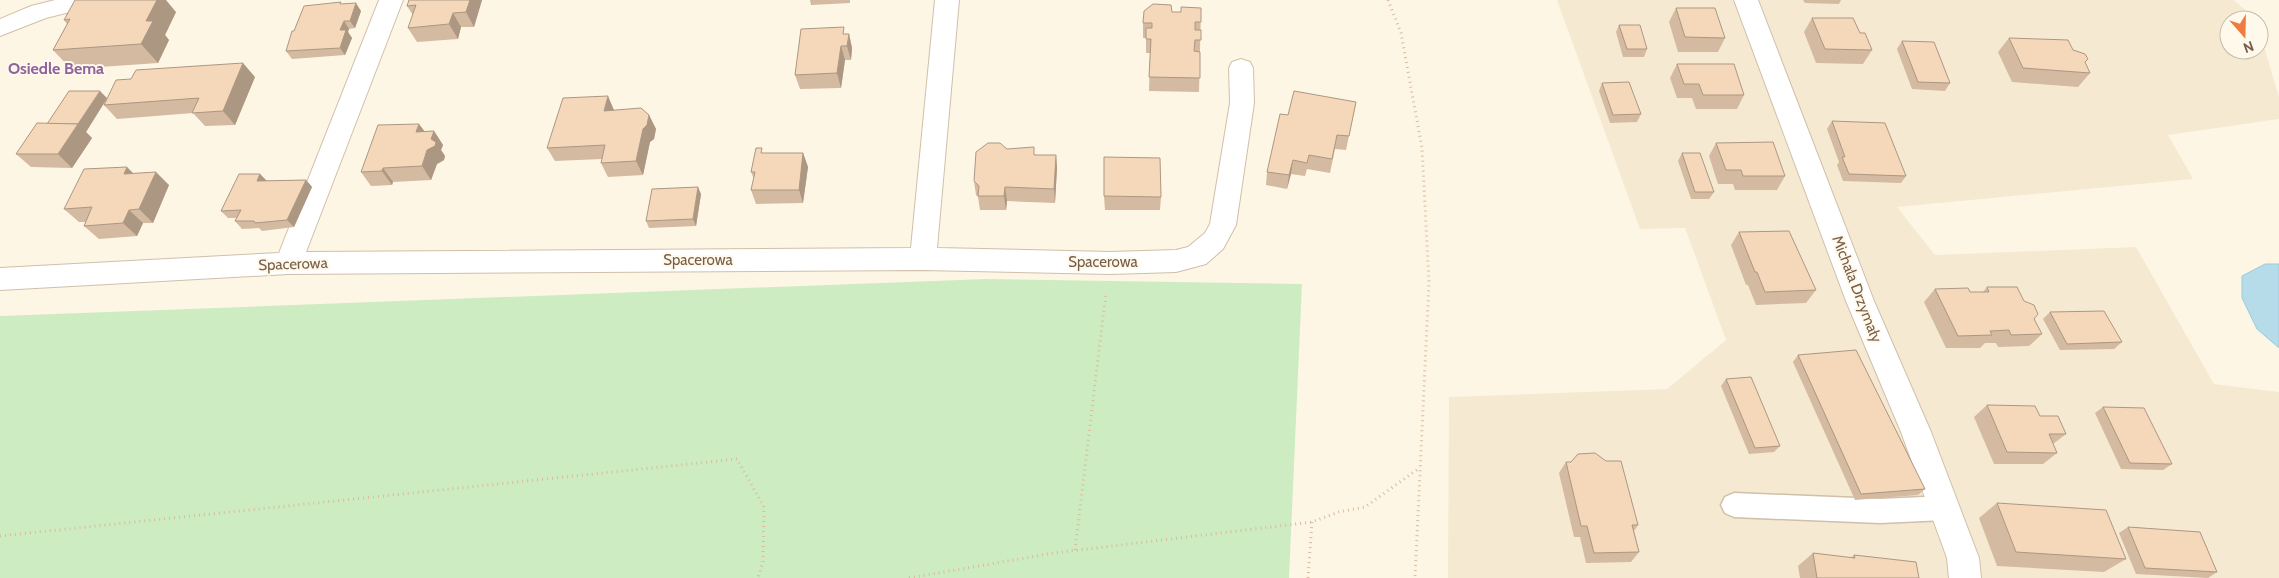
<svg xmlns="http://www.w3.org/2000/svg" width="2279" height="578" viewBox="0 0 2279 578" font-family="Cabin,sans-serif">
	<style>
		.residential { fill: #f6e9d2 }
		.green { fill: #ceecc1 }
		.water { fill: #b7dce9; stroke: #9ccbdb }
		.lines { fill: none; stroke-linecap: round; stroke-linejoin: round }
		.service-casing { stroke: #d0bfaa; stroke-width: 3 }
		.minor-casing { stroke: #d0bfaa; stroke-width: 2 }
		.path { stroke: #dabb9c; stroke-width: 3; stroke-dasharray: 1 4; stroke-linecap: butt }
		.service { fill: #fff; fill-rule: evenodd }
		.minor { fill: #fff; fill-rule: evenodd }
		.wall { fill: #d3baa0 }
		.shaded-wall { fill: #ac9782 }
		.building { fill: #f5d8ba; stroke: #ac9782 }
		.labels { text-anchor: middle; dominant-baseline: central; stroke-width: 4; stroke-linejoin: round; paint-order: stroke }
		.street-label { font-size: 15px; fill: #785e48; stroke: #fff9ec }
		.neighbourhood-label { font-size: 16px; font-weight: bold; fill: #8f639c; stroke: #fff9ec }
	</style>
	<rect width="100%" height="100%" fill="#fef6e4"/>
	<path class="residential" d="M1557,0H2234L2256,20H2229V50H2259V30L2279,97V119L2168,135L2193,179L1897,207L1935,255L2136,247L2214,384L2279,392V578H1448L1449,397L1667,389L1726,340L1685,228L1640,229Z"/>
	<path class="green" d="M986,279L1302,284L1289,578H0V316Z"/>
	<path class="water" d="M2265,264H2279V348L2257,329L2242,298V276Z"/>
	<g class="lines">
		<defs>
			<path id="service" d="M1734,493L1880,499L1945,496L1954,500L1958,508L1954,516L1945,520L1880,523L1734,517L1725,513L1721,505L1725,497Z"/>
			<g id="minor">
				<path d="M55,0H98L94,6L46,18L0,36V19L31,6Z"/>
				<path d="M379,0H403L306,252L911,248L935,0H959L937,248L1110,252L1176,250L1188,247L1205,233L1210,224L1230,103L1229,68L1232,62L1241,59L1250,62L1253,68L1254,103L1236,225L1223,249L1206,264L1176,272L1110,274L923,270L288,274L0,290V268L279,253Z"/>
				<path d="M1734,0H1758L1874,301L1931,432L1979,558L1981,578H1949L1947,558L1901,432L1846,301Z"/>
			</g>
		</defs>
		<use href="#service" class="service-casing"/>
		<use href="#minor" class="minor-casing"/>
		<g class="path">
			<path d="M1388,0L1401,33L1422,148L1429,282L1415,578"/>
			<path d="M0,536L737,459L764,507L763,562L758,578"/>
			<path d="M1075,550L1106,293"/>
			<path d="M909,578L1054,553L1312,522L1339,512L1365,507L1418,469"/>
			<path d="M1308,578L1312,522"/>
		</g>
		<use href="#service" class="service"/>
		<use href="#minor" class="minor"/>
	</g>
	<g class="wall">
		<path d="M409,0H482L474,27H461L458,39L417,42L408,28L413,15L407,6Z"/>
		<path d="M810,0H850V3L811,5Z"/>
		<path d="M1803,0H1841L1839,4L1805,3Z"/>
		<path d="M342,4L361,11L355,28L349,29L348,32L352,38L345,55L292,59L286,51L294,31Z"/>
		<path d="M1201,8L1199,92L1149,91L1150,53H1146V38H1143V23L1172,12H1181Z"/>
		<path d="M1676,8L1725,38L1718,52H1678L1669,22Z"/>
		<path d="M176,12L165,35L169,40L158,63L71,69L53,50L67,24L64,20Z"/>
		<path d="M1812,18L1860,33L1872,50L1863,64L1816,63L1804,32Z"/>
		<path d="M1619,25L1647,49L1644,57H1623L1616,32Z"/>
		<path d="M846,34H849L852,48L851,60H845L841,88L800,89L795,75Z"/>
		<path d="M2009,38L2073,50L2085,63L2090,73L2078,87L2012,82L1998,52Z"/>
		<path d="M1902,41L1950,83L1945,91L1912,89L1897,49Z"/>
		<path d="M1677,64L1744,95L1737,109H1696L1692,98H1677L1670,78Z"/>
		<path d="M255,77L235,125L205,126L193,113L117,119L104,105L105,102L86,132L92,138L72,168L31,167L16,154L47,124L107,98Z"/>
		<path d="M1602,83L1641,114L1637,122L1610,123L1599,91Z"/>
		<path d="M1356,102L1346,150L1335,149L1330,173L1307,169L1305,176L1291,174L1287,189L1266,185L1267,172L1288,115Z"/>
		<path d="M614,110L649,115L656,129L654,139L650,142L643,175L608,177L601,163L602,159L555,161L547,148Z"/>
		<path d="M1832,121L1906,176L1901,183L1843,181L1837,165L1839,162L1827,129Z"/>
		<path d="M424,131H434L443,145L441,150L445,156L444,160L437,164L431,180L393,182L392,185L371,186L361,172Z"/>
		<path d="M1716,143L1785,176L1777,190H1735L1733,184H1718L1709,156Z"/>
		<path d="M1007,149L1035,155H1056L1057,168L1055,203L1007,201L1006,210H980L978,197L976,195L974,181Z"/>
		<path d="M764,153H803L808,167L803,203L756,204L751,190L754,179L751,172Z"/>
		<path d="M1682,153L1714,192L1709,199H1691L1678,161Z"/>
		<path d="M133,173L169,185L153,223H143L137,236L99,239L84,226L86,222H79L64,209Z"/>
		<path d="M260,174L266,181L306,180L312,187L294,227L262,231L259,228L242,229L235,221L237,218H228L221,211Z"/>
		<path d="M701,194L696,226L649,228L646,221Z"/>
		<path d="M1104,196L1161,197L1160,210H1105Z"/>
		<path d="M1739,232L1816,290L1806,303L1756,305L1748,285H1746L1731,245Z"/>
		<path d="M1987,287L2034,319L2042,334L2029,346L1998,347L1996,343H1985L1980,348H1946L1924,302L1935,289L1970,292H1983Z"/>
		<path d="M2050,312L2122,342L2114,349L2060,350L2043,319Z"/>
		<path d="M1798,355L1925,489L1918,495L1855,500L1793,362Z"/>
		<path d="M1726,379L1780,446L1774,452L1749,454L1721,386Z"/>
		<path d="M1987,405L2040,416L2066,434L2053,444L2057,453L2043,464H1994L1974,417Z"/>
		<path d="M2103,407L2172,464L2163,470L2121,469L2095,413Z"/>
		<path d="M1566,462H1571L1638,525L1634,531L1639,552L1631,562L1586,563L1580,537H1574L1559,473Z"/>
		<path d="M1997,503L2126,559L2104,572L1997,566L1979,518Z"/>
		<path d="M2128,527L2217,572L2208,578L2136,574L2119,533Z"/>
		<path d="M1813,553L1851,558L1854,555L1919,578H1800L1798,566Z"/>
	</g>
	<g class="shaded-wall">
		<path d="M157,0H166L176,12L165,35L169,40L158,63L141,44L146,21Z"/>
		<path d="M470,0H482L474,27L466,12Z"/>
		<path d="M356,3L361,11L355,28L350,21Z"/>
		<path d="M453,13L461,27L458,39L449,24Z"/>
		<path d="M344,21L349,29L348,32L352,38L345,55L340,48V30Z"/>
		<path d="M849,34L852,48L851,60L847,46Z"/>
		<path d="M841,46L845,60L841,88L837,73Z"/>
		<path d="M243,63L255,77L235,125L223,111Z"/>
		<path d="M100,91L107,98L86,132L92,138L72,168L58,154Z"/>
		<path d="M608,96L614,110L611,125L604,111Z"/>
		<path d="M649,115L656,129L654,139L650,142L643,175L636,161L643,129Z"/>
		<path d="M419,124L429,137L416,132Z"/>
		<path d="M434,131L443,145L441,150L445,156L444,160L437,164L431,180L422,166Z"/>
		<path d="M803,153L808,167L803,203L799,190Z"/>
		<path d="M1056,155L1057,168L1055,203L1054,189Z"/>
		<path d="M1293,160L1291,174L1287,189L1289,175Z"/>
		<path d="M127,167L140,180L124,174Z"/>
		<path d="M383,168L393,182L392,185L382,171Z"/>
		<path d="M156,172L169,185L153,223L139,209Z"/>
		<path d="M260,174L267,181H257Z"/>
		<path d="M306,180L312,187L294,227L287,220Z"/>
		<path d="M698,187L701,194L696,226L693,219Z"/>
		<path d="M1005,187L1007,201L1006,210L1004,196Z"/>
		<path d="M129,210L143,223L137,236L123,223Z"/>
	</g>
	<g class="building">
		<path d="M75,0H157L146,21H153L141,44L53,50L70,19L64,20Z"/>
		<path d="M409,0H470L466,12L453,13L449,24L408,28L416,5L407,6Z"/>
		<path d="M341,2L340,4L356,3L350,21H344L340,30H346L340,48L286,51L292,31H294L304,6Z"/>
		<path d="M1153,4L1171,5L1172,12H1181V7L1201,8V22H1195V30H1201V40H1195L1194,51L1200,52V78L1149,77L1151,39H1146V28H1152V23H1143L1144,11Z"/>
		<path d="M1676,8H1715L1725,38L1685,37Z"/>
		<path d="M1812,18H1853L1860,33H1865L1872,50L1825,49Z"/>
		<path d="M1619,25H1640L1647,49H1627Z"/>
		<path d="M844,27L843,34H849L847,46H841L837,73L795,75L801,29Z"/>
		<path d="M2009,38L2068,40L2073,50L2085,54L2088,59L2085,62L2090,73L2023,68Z"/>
		<path d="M1902,41L1934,42L1950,83L1918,82Z"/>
		<path d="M243,63L223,111L192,113L199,98L104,105L116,80L131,79L136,70Z"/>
		<path d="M1677,64H1734L1744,95H1703L1699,84H1684Z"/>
		<path d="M1629,82L1641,114L1613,115L1602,83Z"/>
		<path d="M69,91H100L78,124H47Z"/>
		<path d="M1294,91L1356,102L1349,136L1337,135L1332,159L1309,155L1307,163L1293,160L1289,175L1267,172L1280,114L1288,115Z"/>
		<path d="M608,96L604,111L641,108L649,115L647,125L643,129L636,161L601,163L605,145L547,148L563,98Z"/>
		<path d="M1832,121L1885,123L1906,176L1849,174L1842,157H1845Z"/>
		<path d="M37,123L78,124L58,154H16Z"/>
		<path d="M419,124L416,132L434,131L431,139L436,142L435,146L427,150L422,166L383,168L382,171L361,172L378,125Z"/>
		<path d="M1773,142L1785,176H1743L1741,170H1726L1716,143Z"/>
		<path d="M988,143H1000L1007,149L1034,147V155H1056L1054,189L1005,187L1004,196H978L979,186L974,181L976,152Z"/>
		<path d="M756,148H762L761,153H803L799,190H751L755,172H751Z"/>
		<path d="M1682,153H1700L1714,192H1695Z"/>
		<path d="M1104,157L1160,158L1161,197L1104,196Z"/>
		<path d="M127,167L124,174L156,172L139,209L129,210L123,223L84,226L92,207L64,209L84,169Z"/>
		<path d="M239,174H260L257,181L306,180L287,220L255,223L254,221H235L241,210L221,211Z"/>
		<path d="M698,187L693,219L646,221L652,189Z"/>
		<path d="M1789,231L1816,290L1765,292L1757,272H1755L1739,232Z"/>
		<path d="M1987,287H2017L2024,301L2034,305L2038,314L2034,319L2042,334L2011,335L2009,330L1990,331L1992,335L1958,336L1935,289L1968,288L1970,292H1989Z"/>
		<path d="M2104,311L2122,342L2067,344L2050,312Z"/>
		<path d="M1856,350L1925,489L1861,494L1798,355Z"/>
		<path d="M1751,377L1780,446L1755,448L1726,379Z"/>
		<path d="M1987,405L2035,406L2040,416H2058L2066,434H2049L2057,453L2007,452Z"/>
		<path d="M2103,407L2144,408L2172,464L2130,463Z"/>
		<path d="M1595,453L1606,461H1621L1638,525H1632L1639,552L1594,553L1587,526H1581L1566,462H1571L1578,454Z"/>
		<path d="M1997,503L2106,510L2126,559L2016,552Z"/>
		<path d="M2128,527L2200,532L2217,572L2145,568Z"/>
		<path d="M1813,553L1855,558L1854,555L1916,562L1919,578H1817Z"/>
	</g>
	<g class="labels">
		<g class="street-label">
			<text x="698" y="260">Spacerowa</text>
			<text x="1103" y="262">Spacerowa</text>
			<text transform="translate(293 264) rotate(-2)">Spacerowa</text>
			<text transform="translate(1857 289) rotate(69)">Michała Drzymały</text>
		</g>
		<g class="neighbourhood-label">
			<text x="56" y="68">Osiedle Bema</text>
		</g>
	</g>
	<g transform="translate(2244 35) rotate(160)"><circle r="24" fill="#fff9ec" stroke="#c9bbaa"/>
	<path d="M0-4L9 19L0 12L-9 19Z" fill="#ef7b41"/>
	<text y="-8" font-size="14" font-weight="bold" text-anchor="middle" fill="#785e48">N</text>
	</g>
</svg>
